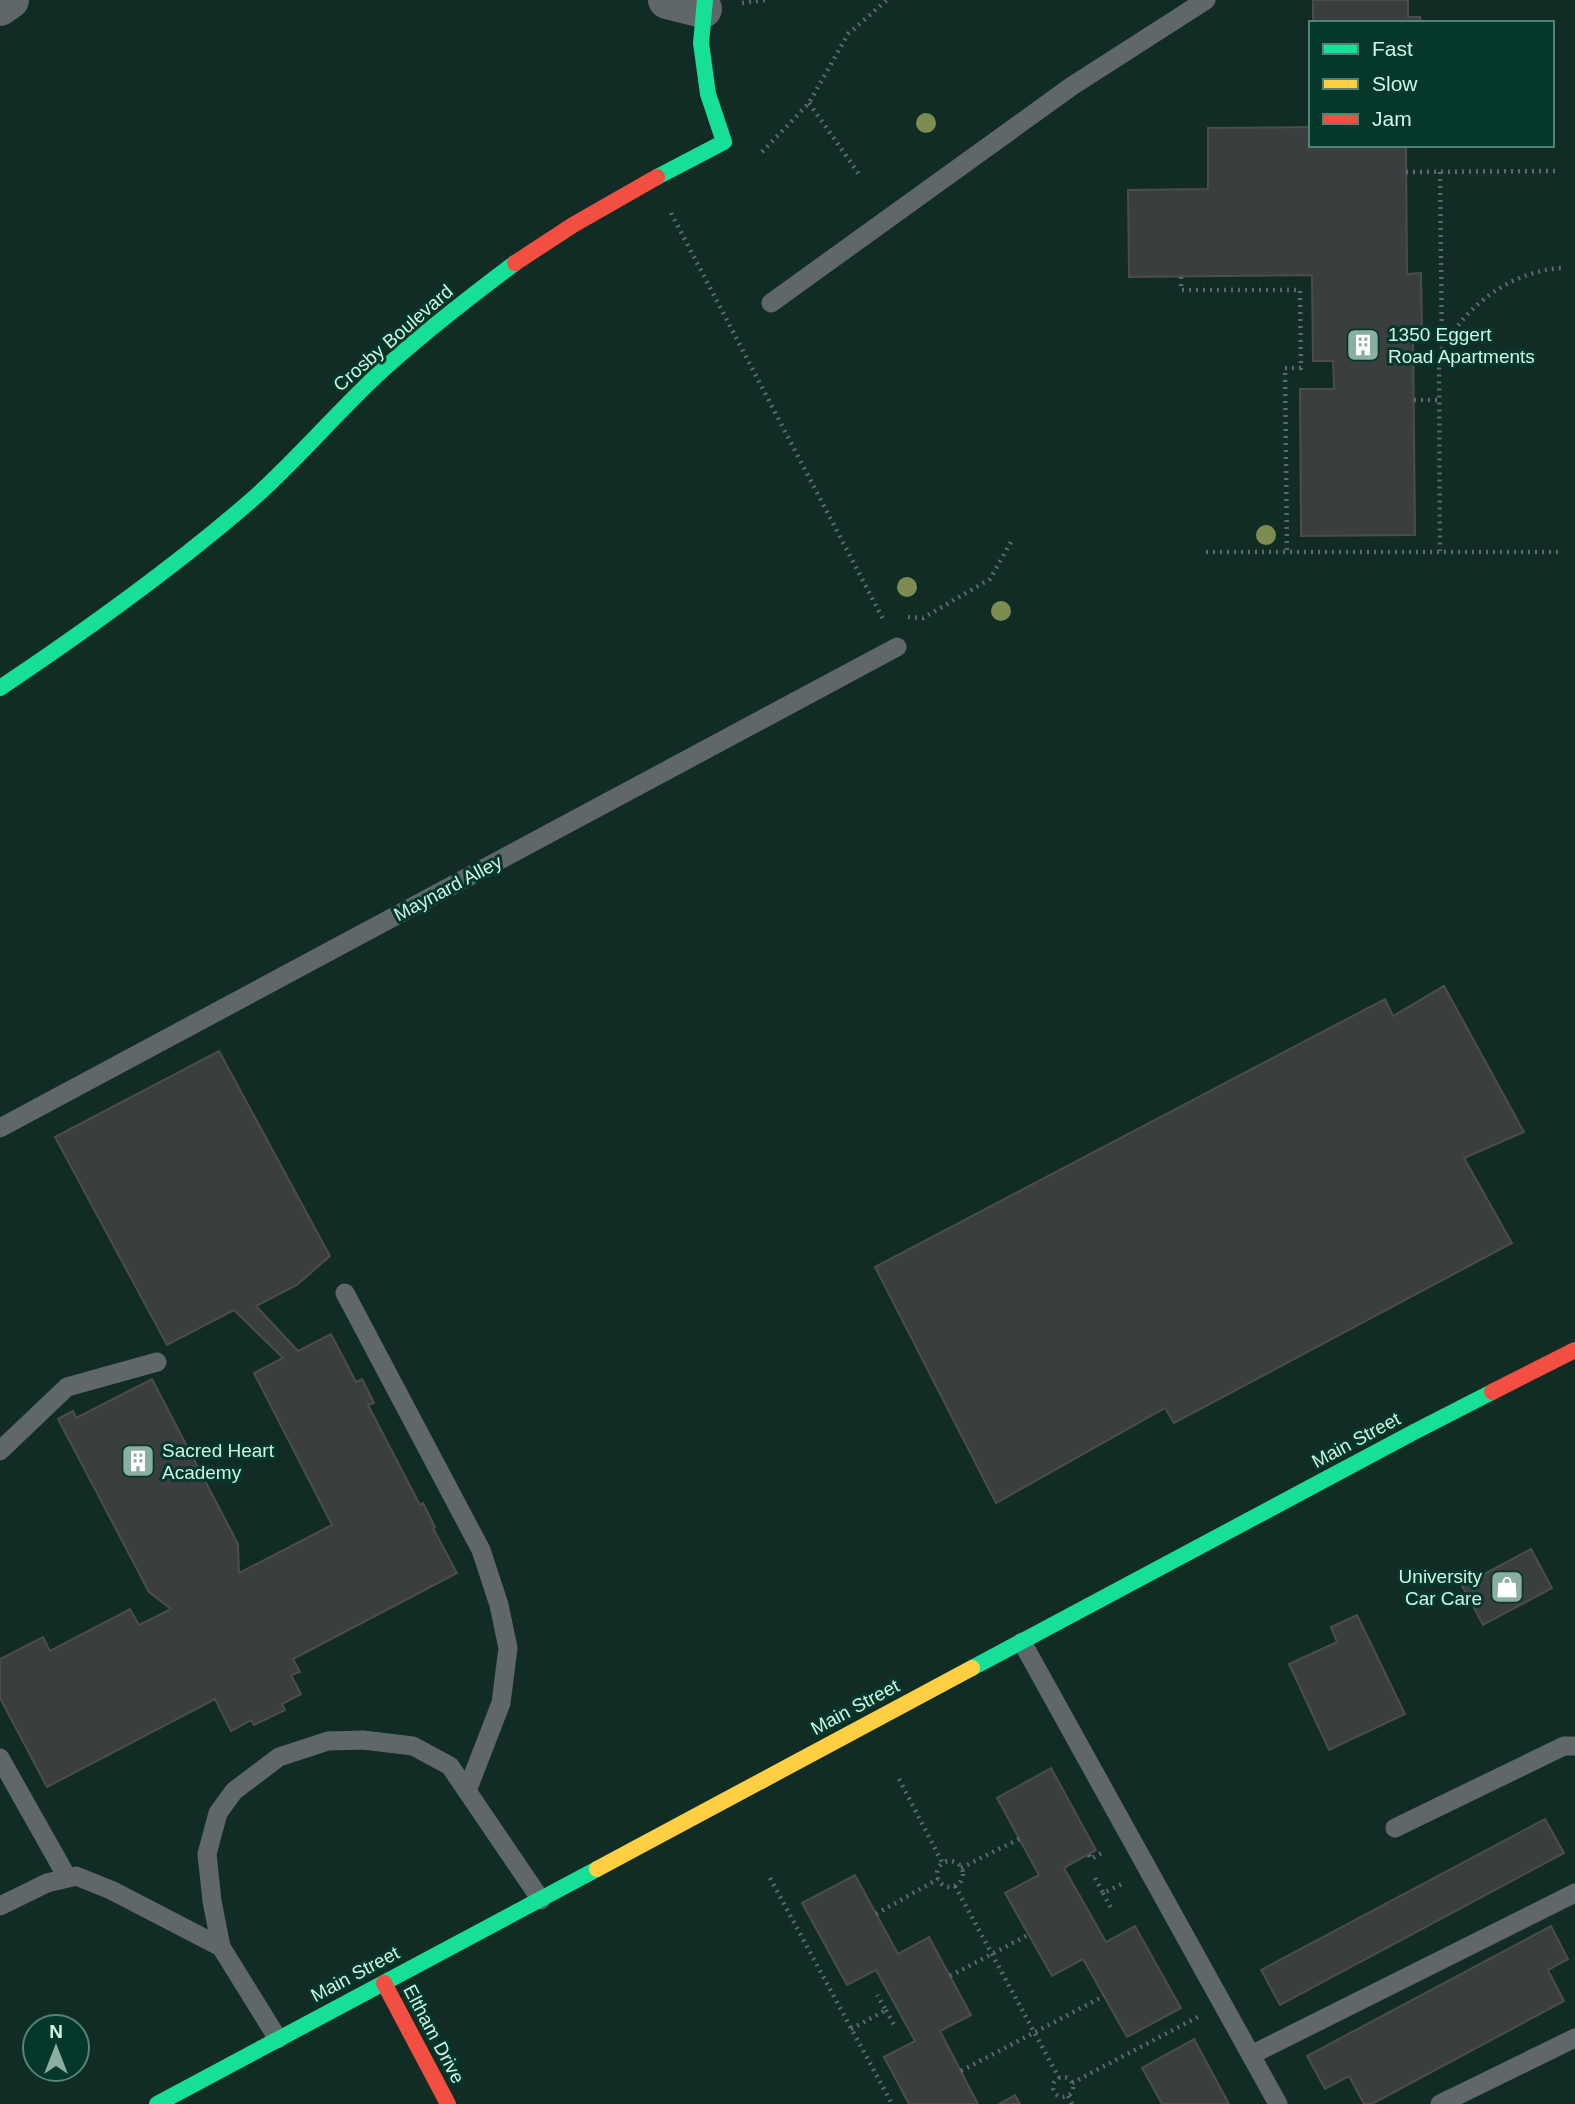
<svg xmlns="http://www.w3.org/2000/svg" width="1575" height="2104" viewBox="0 0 1575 2104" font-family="Helvetica,sans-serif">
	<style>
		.building { fill: #3b3e3f; stroke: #4c4c4e; stroke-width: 2 }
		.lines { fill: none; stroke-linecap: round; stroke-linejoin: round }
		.path { stroke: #5c686a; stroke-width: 4.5; stroke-dasharray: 2 5; stroke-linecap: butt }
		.lane { stroke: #60676b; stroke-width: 19 }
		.street { stroke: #60676b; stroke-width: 38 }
		.fast { stroke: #16e098; stroke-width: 16 }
		.slow { stroke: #ffcf43; stroke-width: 16 }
		.jam { stroke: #f24e42; stroke-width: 16 }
		.tree { fill: #7d8d51 }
		.labels { text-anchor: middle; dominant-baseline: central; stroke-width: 6; stroke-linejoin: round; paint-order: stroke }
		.poi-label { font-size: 19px; fill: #ccf5e6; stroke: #05372a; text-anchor: start }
		.street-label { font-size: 19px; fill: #ccf5e6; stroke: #05372a }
	</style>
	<rect width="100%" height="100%" fill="#102c24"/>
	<g class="building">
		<path d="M1313,0H1408V17H1420V23H1313Z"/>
		<path d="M1311,127V145H1406L1407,274L1421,273L1422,330H1413L1415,535L1301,536L1300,389H1334L1333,361H1313L1312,275L1129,277L1128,190L1208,189V128Z"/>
		<path d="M1444,986L1524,1132L1464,1158L1512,1243L1174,1423L1165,1408L996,1503L875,1267L1385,999L1393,1016Z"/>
		<path d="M219,1051L330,1256L297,1285L256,1306L298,1351L331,1334L356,1382L362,1379L374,1403L368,1405L420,1505L423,1503L435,1527L433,1528L457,1573L293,1659L300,1672L291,1675L301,1694L282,1704L285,1710L254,1725L251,1720L231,1731L215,1699L47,1787L0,1698V1659L43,1637L50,1651L130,1609L139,1625L171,1609L149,1592L58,1419L73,1411L76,1418L152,1379L238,1544L239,1573L332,1525L254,1373L283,1358L234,1310L167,1345L55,1137Z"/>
		<path d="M1531,1549L1552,1588L1483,1625L1462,1586Z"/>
		<path d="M1357,1615L1405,1714L1329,1750L1289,1664L1337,1642L1331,1627Z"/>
		<path d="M1051,1768L1096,1850L1064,1868L1106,1942L1135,1926L1181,2008L1127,2037L1083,1959L1052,1976L1005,1893L1039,1875L997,1798Z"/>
		<path d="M1545,1819L1564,1853L1280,2005L1261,1970Z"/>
		<path d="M855,1875L898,1954L929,1937L971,2015L940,2031L978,2104H909L884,2057L915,2041L876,1970L847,1985L802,1903Z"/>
		<path d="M1551,1926L1568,1959L1548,1970L1564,2001L1372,2104H1364L1349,2076L1325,2089L1307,2056Z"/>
		<path d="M1194,2039L1229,2104H1162L1142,2068Z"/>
		<path d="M1015,2095L1020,2104H999Z"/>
	</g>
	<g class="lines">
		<g class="path">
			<path d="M742,3L765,0"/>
			<path d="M809,103L861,177"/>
			<path d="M762,152L809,103L848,34L887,0"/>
			<path d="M1406,172L1560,171"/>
			<path d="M1440,172L1442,350L1439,361L1440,551"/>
			<path d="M671,213L884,621"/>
			<path d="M1181,277V290H1300L1301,368H1285L1287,552"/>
			<path d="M1443,349C1466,305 1510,272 1561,268"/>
			<path d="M1414,400H1439"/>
			<path d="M1206,552H1561"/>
			<path d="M908,617L923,618L990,579L1011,542"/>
			<path d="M899,1779L943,1864"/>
			<path d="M1089,1855L1091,1859L1105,1851"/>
			<circle cx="950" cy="1874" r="13"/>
			<path d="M961,1868L1019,1839"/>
			<path d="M770,1878L892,2104"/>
			<path d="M1095,1878L1103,1893L1124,1883"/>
			<path d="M955,1886L1059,2078"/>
			<path d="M1103,1893L1112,1910"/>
			<path d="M876,1914L938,1879"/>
			<path d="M950,1976L1028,1935"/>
			<path d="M886,2010L894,2025"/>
			<path d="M851,2029L886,2010L877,1995"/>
			<path d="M961,2071L1104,1996"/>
			<circle cx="1063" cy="2087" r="10"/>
			<path d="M1072,2083L1198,2017"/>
			<path d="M1068,2096L1072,2104"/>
		</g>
		<g class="lane">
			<path d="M771,303L1072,86L1206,0"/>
			<path d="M0,1128L897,647"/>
			<path d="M345,1293L481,1550L499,1605L508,1648L501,1703L467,1791"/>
			<path d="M0,1451L67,1387L157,1362"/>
			<path d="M1022,1642L1278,2104"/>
			<path d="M0,1758L67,1877"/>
			<path d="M1395,1828L1564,1746H1575"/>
			<path d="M0,1906L47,1883L76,1876L111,1890L221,1947L278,2039"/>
			<path d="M221,1947L212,1901L207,1854L218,1813L234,1791L279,1757L328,1741L363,1740L413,1746L450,1766L541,1900"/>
			<path d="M1251,2055L1575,1893"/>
			<path d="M1440,2104L1575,2038"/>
		</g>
		<g class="street">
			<path d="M667,0L703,9"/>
			<path d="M0,7L10,0"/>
		</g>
		<g class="fast">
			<path d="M657,177L724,142L708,94L701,43L705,0"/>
			<path d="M0,688C88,629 175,567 255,497C297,459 334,416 375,377C419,336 467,299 515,263"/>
			<path d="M972,1668L1414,1432L1492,1392"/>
			<path d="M157,2104L597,1869"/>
		</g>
		<path class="slow" d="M597,1869L972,1668"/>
		<g class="jam">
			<path d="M515,263L573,225L657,177"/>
			<path d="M1492,1392L1575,1350"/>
			<path d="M384,1983L448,2104"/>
		</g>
	</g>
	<g class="tree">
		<circle cx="926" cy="123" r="10"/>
		<circle cx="1266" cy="535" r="10"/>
		<circle cx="907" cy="587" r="10"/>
		<circle cx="1001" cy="611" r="10"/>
	</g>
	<defs>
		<symbol id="building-square" viewBox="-11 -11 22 22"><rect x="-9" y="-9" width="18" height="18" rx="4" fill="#8aafa2" stroke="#05372a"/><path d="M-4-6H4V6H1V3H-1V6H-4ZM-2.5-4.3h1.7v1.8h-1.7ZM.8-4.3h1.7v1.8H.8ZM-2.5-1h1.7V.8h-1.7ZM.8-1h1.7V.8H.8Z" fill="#fff"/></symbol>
		<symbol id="shop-square" viewBox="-11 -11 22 22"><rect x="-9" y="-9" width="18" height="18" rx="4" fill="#8aafa2" stroke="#05372a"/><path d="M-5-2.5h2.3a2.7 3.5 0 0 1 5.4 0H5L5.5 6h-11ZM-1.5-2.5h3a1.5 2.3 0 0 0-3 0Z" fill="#fff"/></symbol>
	</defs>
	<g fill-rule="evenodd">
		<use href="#building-square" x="1344" y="326" width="38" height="38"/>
		<use href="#building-square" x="119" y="1442" width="38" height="38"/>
		<use href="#shop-square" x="1488" y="1568" width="38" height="38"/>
	</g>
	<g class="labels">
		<g class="poi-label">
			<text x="1388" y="334">1350 Eggert<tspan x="1388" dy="22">Road Apartments</tspan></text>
			<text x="162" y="1450">Sacred Heart<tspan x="162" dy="22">Academy</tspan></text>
			<text x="1482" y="1576" text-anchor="end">University<tspan x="1482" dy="22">Car Care</tspan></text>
		</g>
		<g class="street-label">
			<text transform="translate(393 338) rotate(-41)">Crosby Boulevard</text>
			<text transform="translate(448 888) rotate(-28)">Maynard Alley</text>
			<text transform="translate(1356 1440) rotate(-28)">Main Street</text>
			<text transform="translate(855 1707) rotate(-28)">Main Street</text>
			<text transform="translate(355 1974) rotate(-28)">Main Street</text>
			<text transform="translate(434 2034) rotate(62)">Eltham Drive</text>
		</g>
	</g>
	<rect x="1309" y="21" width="245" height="126" fill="#05372a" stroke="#558375" stroke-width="2"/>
	<rect x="1323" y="44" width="35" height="10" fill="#16e098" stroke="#558375" stroke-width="2"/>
	<text x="1372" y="56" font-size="21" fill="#ccf5e6">Fast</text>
	<rect x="1323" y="79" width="35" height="10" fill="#ffcf43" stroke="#558375" stroke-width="2"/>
	<text x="1372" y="91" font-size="21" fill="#ccf5e6">Slow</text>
	<rect x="1323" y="114" width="35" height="10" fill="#f24e42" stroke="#558375" stroke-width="2"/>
	<text x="1372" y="126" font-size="21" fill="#ccf5e6">Jam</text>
	<g transform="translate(56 2048)"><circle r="33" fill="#05372a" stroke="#558375" stroke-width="2"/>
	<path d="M0-5L12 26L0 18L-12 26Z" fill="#8aafa2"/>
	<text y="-10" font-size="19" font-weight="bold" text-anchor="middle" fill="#ccf5e6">N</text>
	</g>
</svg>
